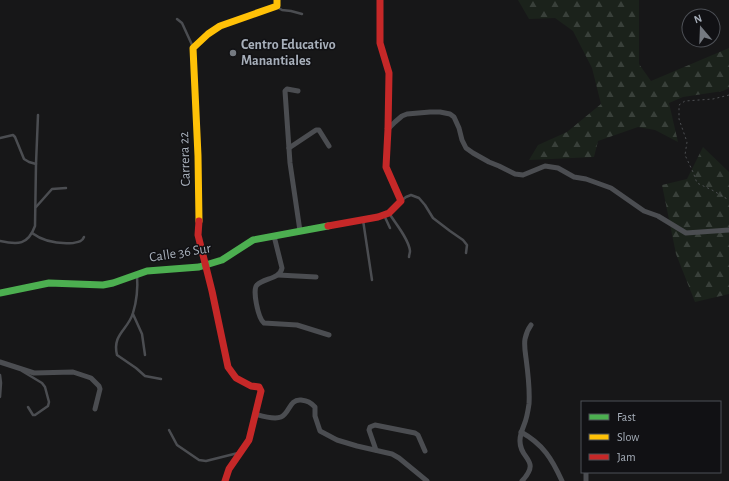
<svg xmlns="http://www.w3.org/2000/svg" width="729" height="481" viewBox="0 0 729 481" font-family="'Alegreya Sans',sans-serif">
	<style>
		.forest { fill: url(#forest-firs) }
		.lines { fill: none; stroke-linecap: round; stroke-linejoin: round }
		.path { stroke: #4d4f52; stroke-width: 1; stroke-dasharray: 2 3; stroke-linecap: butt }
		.lane { stroke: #4b4d51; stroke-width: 2.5 }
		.street { stroke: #4b4d51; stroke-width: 5 }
		.fast { stroke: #4caf50; stroke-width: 7 }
		.slow { stroke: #ffc107; stroke-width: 7 }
		.jam { stroke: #c62828; stroke-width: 7 }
		.poi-dot { fill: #757a81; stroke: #111114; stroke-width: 1.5 }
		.labels { text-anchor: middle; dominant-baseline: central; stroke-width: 3; stroke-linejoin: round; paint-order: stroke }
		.poi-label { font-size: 14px; font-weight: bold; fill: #a7afba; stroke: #111114; text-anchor: start }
		.street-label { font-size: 14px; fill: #a7afba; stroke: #111114 }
	</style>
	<defs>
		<pattern id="forest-firs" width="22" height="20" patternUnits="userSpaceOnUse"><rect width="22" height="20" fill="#1b221b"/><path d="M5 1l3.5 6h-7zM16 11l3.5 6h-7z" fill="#39403a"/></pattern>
	</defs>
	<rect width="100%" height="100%" fill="#171718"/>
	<g class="forest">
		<path d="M518,0H639V64L651,81L729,48V88L723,91L683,97L669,103L678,142L655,130L638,127L598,141L594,157L529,160L538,145L567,132L601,104L592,68L573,31L555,18L529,19Z"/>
		<path d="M703,147L729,172V294L695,302L676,254L662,185L687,179Z"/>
	</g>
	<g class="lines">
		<path class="path" d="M729,95L713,99L685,101L679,105V119L687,142L685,155L693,172L697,183L712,190L729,200"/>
		<g class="lane">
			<path d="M277,7L282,10L291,11L302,14"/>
			<path d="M177,19L182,23L193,47"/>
			<path d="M0,138L13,135L15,137L24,159L29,162L36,164"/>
			<path d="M401,201L406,197L411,195L419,198L425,205L433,218L450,231L463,240L467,245L466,253"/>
			<path d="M36,207L52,189L66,188"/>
			<path d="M389,213C395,223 409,239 410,251C410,253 409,255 409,257"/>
			<path d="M384,215L390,228"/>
			<path d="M363,220L372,280"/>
			<path d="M32,233C44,242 59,244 73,243C78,242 82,242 84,237"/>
			<path d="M0,241C18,245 28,245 35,226L36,164L38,115"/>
			<path d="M137,275C138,288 137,300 133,313C128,330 112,334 117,355L136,368L145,376L161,379"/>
			<path d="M133,314L142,334L145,355"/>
			<path d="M22,371L42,383L45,387L49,402L48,406L35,415H33L28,407"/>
			<path d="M0,375L1,383L0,397"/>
			<path d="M169,430L177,445L199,460L206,461L238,453"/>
		</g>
		<g class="street">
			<path d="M298,91L287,89L285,91L290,163L300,231"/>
			<path d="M388,129L395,122L402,116L407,114L430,112H440L450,114L454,117L459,128L462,140L466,148L473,153L489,162L499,166L515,174L523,175L545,166L558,168L574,177L586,179L611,188L644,211L658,216L686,233L729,230"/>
			<path d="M289,148L316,130H319L329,146"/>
			<path d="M274,236L282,268C280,279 264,278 257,285C252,289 258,318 264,323L297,325L329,335"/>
			<path d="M278,275L316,277"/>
			<path d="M0,362L34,373L73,372L91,378L99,386L100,389L95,409"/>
			<path d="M255,414C262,416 274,420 281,417C290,413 289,399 301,400C308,401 310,402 315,407V416L320,431L337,440L357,446L392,454L399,458L427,481"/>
			<path d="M521,432C543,444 552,459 562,481"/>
			<path d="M376,450L369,430L370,427L375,425L415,433L418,435L425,451"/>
			<path d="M522,481C542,459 519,460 520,440C520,435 522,430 524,425C527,418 528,411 529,404C530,389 528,373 526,358C525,351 524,345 525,339C526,334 528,329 531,325"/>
			<path d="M586,481V472"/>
		</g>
		<path class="fast" d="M0,293L49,283L103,285L113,283L147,271L199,267L222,260L253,240L328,226"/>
		<path class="slow" d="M199,221L198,156L193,48L208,34L220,26L277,6V0"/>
		<g class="jam">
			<path d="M199,221L198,235L212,291L228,367L236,378L251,386L259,387L261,391L249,440L229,469L225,481"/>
			<path d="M328,226L378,217L389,213L401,201L386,167L388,129L389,73L380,43V0"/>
		</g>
	</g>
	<circle class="poi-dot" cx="233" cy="53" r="4"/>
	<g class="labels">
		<g class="poi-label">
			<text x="241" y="45">Centro Educativo<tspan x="241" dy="16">Manantiales</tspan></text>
		</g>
		<g class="street-label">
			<text transform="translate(185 159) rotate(-92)">Carrera 22</text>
			<text transform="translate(180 253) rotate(-9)">Calle 36 Sur</text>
		</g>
	</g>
	<rect x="581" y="401" width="140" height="72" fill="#111114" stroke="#4d5056"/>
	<rect x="589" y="414" width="20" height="6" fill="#4caf50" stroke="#4d5056"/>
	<text x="617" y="421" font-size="12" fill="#a7afba">Fast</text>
	<rect x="589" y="434" width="20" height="6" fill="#ffc107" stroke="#4d5056"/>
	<text x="617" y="441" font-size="12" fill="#a7afba">Slow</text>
	<rect x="589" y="454" width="20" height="6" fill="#c62828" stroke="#4d5056"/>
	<text x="617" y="461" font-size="12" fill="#a7afba">Jam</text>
	<g transform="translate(701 28) rotate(341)"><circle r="19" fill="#111114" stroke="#4d5056"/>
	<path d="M0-3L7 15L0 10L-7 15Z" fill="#757a81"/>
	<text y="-6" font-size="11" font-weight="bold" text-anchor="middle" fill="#a7afba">N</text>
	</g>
</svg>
